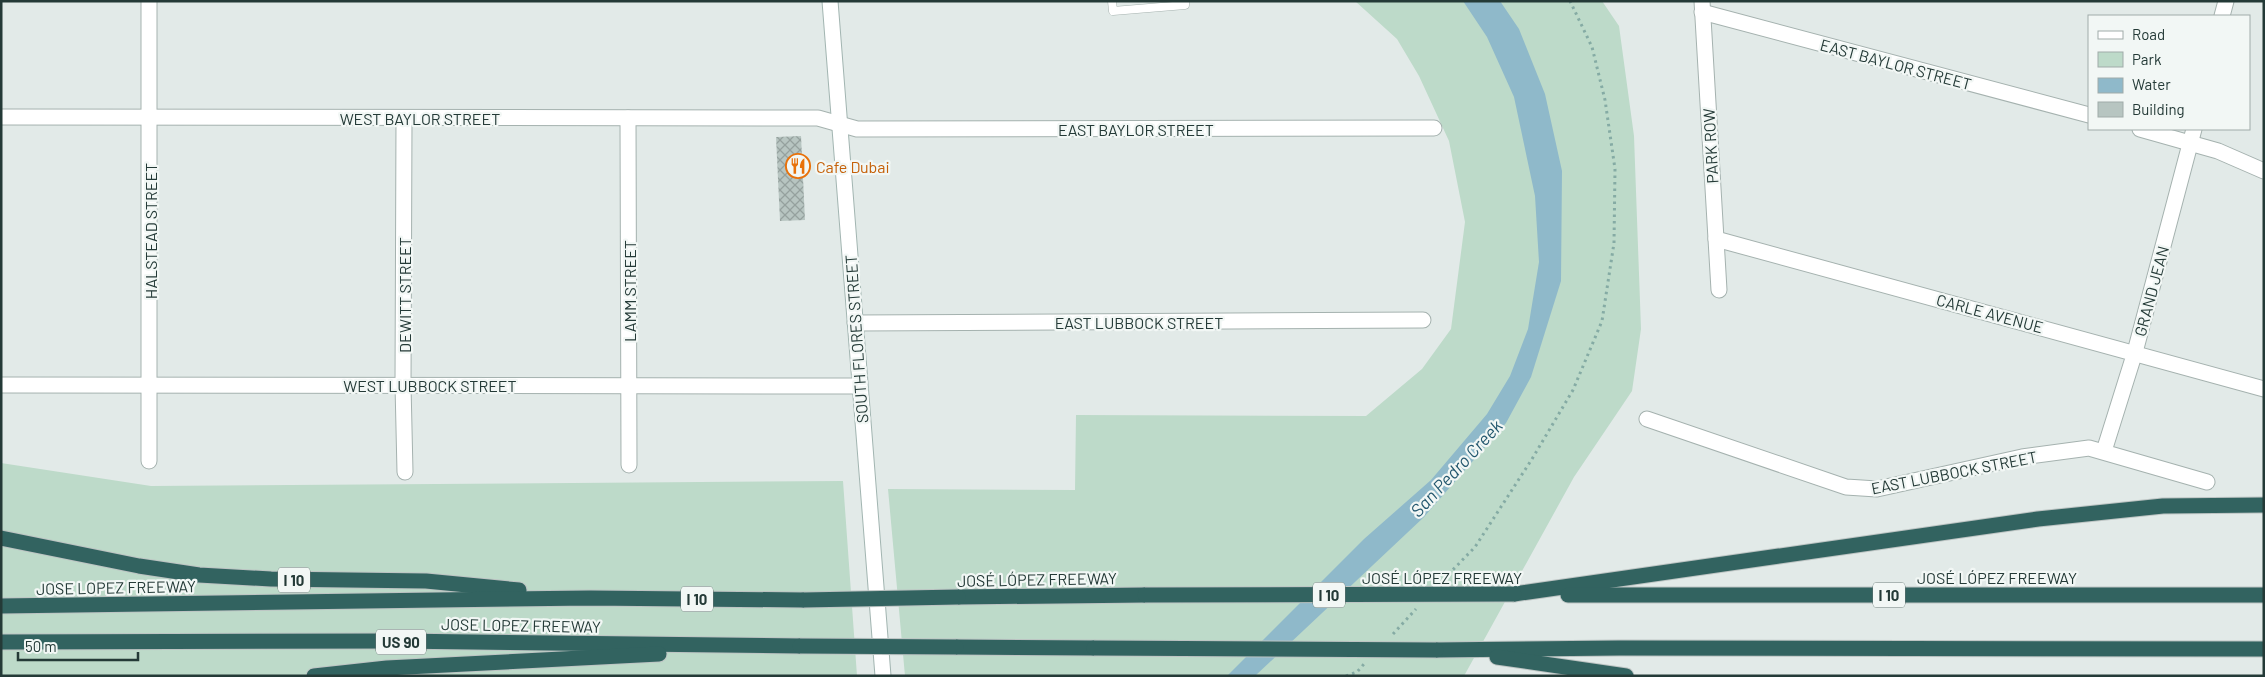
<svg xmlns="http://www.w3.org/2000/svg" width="2265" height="677" viewBox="0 0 2265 677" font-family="Barlow,sans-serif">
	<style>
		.green { fill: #bddac9 }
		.water { fill: #8fb9ca }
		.building { fill: url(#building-cross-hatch) }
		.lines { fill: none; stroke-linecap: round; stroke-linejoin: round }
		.lane-casing { stroke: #a5b2af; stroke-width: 9 }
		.street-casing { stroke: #a5b2af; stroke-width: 17 }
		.secondary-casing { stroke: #a2b5b1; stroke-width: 17 }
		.highway-casing { stroke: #bdc4c3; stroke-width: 17 }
		.path { stroke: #85aba4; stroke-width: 3; stroke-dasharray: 2.5 4; stroke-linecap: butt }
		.lane { stroke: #fff; stroke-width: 8 }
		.street { stroke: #fff; stroke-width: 15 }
		.secondary { stroke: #fff; stroke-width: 15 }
		.highway { stroke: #326360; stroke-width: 15 }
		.highway-bridge-casing { stroke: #bdc4c3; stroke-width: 17; stroke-linecap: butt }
		.highway-bridge { stroke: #326360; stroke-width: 15 }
		.labels { text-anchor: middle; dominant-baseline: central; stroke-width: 4.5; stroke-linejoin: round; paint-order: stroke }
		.shield { fill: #f2f7f5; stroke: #627370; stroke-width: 1 }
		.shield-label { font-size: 15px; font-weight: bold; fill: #243a37 }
		.street-label { font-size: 16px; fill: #243a37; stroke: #f2f7f5 }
		.food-label { font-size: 16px; fill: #c56008; stroke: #f2f7f5; text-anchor: start }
		.water-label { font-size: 18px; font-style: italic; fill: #24586f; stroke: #f2f7f5 }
	</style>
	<defs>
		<pattern id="building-cross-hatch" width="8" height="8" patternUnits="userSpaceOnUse" patternTransform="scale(1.25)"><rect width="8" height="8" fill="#b7c5c1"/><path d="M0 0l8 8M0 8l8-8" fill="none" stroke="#95a19e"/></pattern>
	</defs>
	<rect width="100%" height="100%" fill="#e2eae8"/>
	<g class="green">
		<path d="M1355,1H1602L1619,26L1634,136L1641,329L1632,391L1574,477L1464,676H905L888,489L1075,490L1076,415L1366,416L1422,369L1451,329L1465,222L1449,141L1419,76L1397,39Z"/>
		<path d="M1,463L151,486L843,481L857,676H1Z"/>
	</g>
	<path class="water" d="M1463,1H1500L1519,29L1545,94L1562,171L1561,281L1531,377L1506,423L1424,517L1255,676H1227L1364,539L1431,480L1487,414L1510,376L1528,329L1539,262L1535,196L1514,97L1487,37Z"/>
	<path class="building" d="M801,136L805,220L780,221L776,137Z"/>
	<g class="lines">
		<defs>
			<path id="lane" d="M1112,1L1113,11L1185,5V1"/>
			<g id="street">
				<path d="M1702,1L1719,290"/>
				<path d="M1702,12L2089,115"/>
				<path d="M2222,16L2226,1"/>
				<path d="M1,117L818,118L857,129L1434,128"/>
				<path d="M628,118L629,465"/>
				<path d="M404,119L403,385L405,472"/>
				<path d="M2140,129L2218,151L2264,171"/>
				<path d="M1716,239L2264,389"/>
				<path d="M855,323L1423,320"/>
				<path d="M1,385L859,386"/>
				<path d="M1647,419L1846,487L1877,489L2022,457L2089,448L2207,482"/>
				<path d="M2104,451L2135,352L2194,129"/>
				<path d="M149,461V1"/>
			</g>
			<path id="secondary" d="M830,1L883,676"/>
			<g id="highway">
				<path d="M1,538L139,566L199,575L271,579L426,581L519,590"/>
				<path d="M1514,594L2038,519L2163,506L2264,505"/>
				<path d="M1568,595H2264"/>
				<path d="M958,597L1145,595"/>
				<path d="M1,606L590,598L804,600"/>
				<path d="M1,642L397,641L800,646"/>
				<path d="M956,647L1094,648"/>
				<path d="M1436,650L1619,648L2264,649"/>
				<path d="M1497,657L1626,676"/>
				<path d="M314,676L387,668L659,654"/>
			</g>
		</defs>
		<use href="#lane" class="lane-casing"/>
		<use href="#street" class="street-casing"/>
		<use href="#secondary" class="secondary-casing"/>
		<use href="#highway" class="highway-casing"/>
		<g class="path">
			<path d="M1444,579L1475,547L1532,459L1573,390L1602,321L1614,243L1615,169L1605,100L1592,47L1570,1"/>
			<path d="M1393,634L1416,609"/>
			<path d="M1346,676L1357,672L1364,664"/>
		</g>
		<use href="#lane" class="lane"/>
		<use href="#street" class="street"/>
		<use href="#secondary" class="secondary"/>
		<use href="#highway" class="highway"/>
		<defs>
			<g id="highway-bridge">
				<path d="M1145,595L1514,594"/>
				<path d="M804,600L958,597"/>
				<path d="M800,646L956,647"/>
				<path d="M1094,648L1436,650"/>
			</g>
		</defs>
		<use href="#highway-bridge" class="highway-bridge-casing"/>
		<use href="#highway-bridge" class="highway-bridge"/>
	</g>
	<defs>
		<symbol id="restaurant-ring" viewBox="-11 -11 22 22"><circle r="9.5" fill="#f2f7f5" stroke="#e8710a" stroke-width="1.5"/><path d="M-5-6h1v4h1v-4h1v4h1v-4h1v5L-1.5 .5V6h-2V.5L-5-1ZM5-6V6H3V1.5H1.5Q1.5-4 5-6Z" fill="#e8710a"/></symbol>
	</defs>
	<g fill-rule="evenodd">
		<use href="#restaurant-ring" x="784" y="152" width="28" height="28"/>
	</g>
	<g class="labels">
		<g class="shield">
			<rect x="278" y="567.5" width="32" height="25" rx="4"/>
			<rect x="1313" y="582.5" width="32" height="25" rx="4"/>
			<rect x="1873" y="582.5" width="32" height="25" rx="4"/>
			<rect x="681" y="586.5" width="32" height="25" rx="4"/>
			<rect x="376" y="629.5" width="50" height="25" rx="4"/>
		</g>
		<g class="shield-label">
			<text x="294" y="580">I 10</text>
			<text x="1329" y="595">I 10</text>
			<text x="1889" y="595">I 10</text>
			<text x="697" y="599">I 10</text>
			<text x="401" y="642">US 90</text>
		</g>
		<g class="street-label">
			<text transform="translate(1896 64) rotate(15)">EAST BAYLOR STREET</text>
			<text x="420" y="118">WEST BAYLOR STREET</text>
			<text x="1136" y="129">EAST BAYLOR STREET</text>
			<text transform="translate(1710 146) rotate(-93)">PARK ROW</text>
			<text transform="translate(150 231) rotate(-90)">HALSTEAD STREET</text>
			<text transform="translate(629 291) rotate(-90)">LAMM STREET</text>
			<text transform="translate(2151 291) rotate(-75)">GRAND JEAN</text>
			<text transform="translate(404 295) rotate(-90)">DEWITT STREET</text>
			<text transform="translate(1990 313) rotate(15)">CARLE AVENUE</text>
			<text x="1139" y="322">EAST LUBBOCK STREET</text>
			<text transform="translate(856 339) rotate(-94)">SOUTH FLORES STREET</text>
			<text x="430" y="385">WEST LUBBOCK STREET</text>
			<text transform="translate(1954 472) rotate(-11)">EAST LUBBOCK STREET</text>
			<text x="1442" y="577">JOSÉ LÓPEZ FREEWAY</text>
			<text x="1997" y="577">JOSÉ LÓPEZ FREEWAY</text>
			<text transform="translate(1037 579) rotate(-1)">JOSÉ LÓPEZ FREEWAY</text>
			<text transform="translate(116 587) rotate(-1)">JOSE LOPEZ FREEWAY</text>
			<text transform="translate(521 625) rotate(1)">JOSE LOPEZ FREEWAY</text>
		</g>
		<g class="food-label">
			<text x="816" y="166">Cafe Dubai</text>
		</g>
		<g class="water-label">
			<text transform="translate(1456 468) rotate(-47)">San Pedro Creek</text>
		</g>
	</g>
	<rect width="2265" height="677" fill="none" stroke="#243a37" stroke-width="5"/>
	<rect x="2088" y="15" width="162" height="115" fill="#f2f7f5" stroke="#a0aba9"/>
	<rect x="2098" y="31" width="25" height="8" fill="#ffffff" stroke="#a0aba9"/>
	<text x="2132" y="40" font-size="15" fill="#243a37">Road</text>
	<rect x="2098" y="52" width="25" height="15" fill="#bddac9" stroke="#a0aba9"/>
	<text x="2132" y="65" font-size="15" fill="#243a37">Park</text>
	<rect x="2098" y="78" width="25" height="15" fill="#8fb9ca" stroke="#a0aba9"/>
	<text x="2132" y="90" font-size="15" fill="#243a37">Water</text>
	<rect x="2098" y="102" width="25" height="15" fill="#b7c5c1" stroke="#a0aba9"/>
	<text x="2132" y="115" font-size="15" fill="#243a37">Building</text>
	<path d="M18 652v8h120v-8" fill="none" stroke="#243a37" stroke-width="2.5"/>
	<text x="25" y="652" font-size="15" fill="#243a37" stroke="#f2f7f5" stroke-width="4" paint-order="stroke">50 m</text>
</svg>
